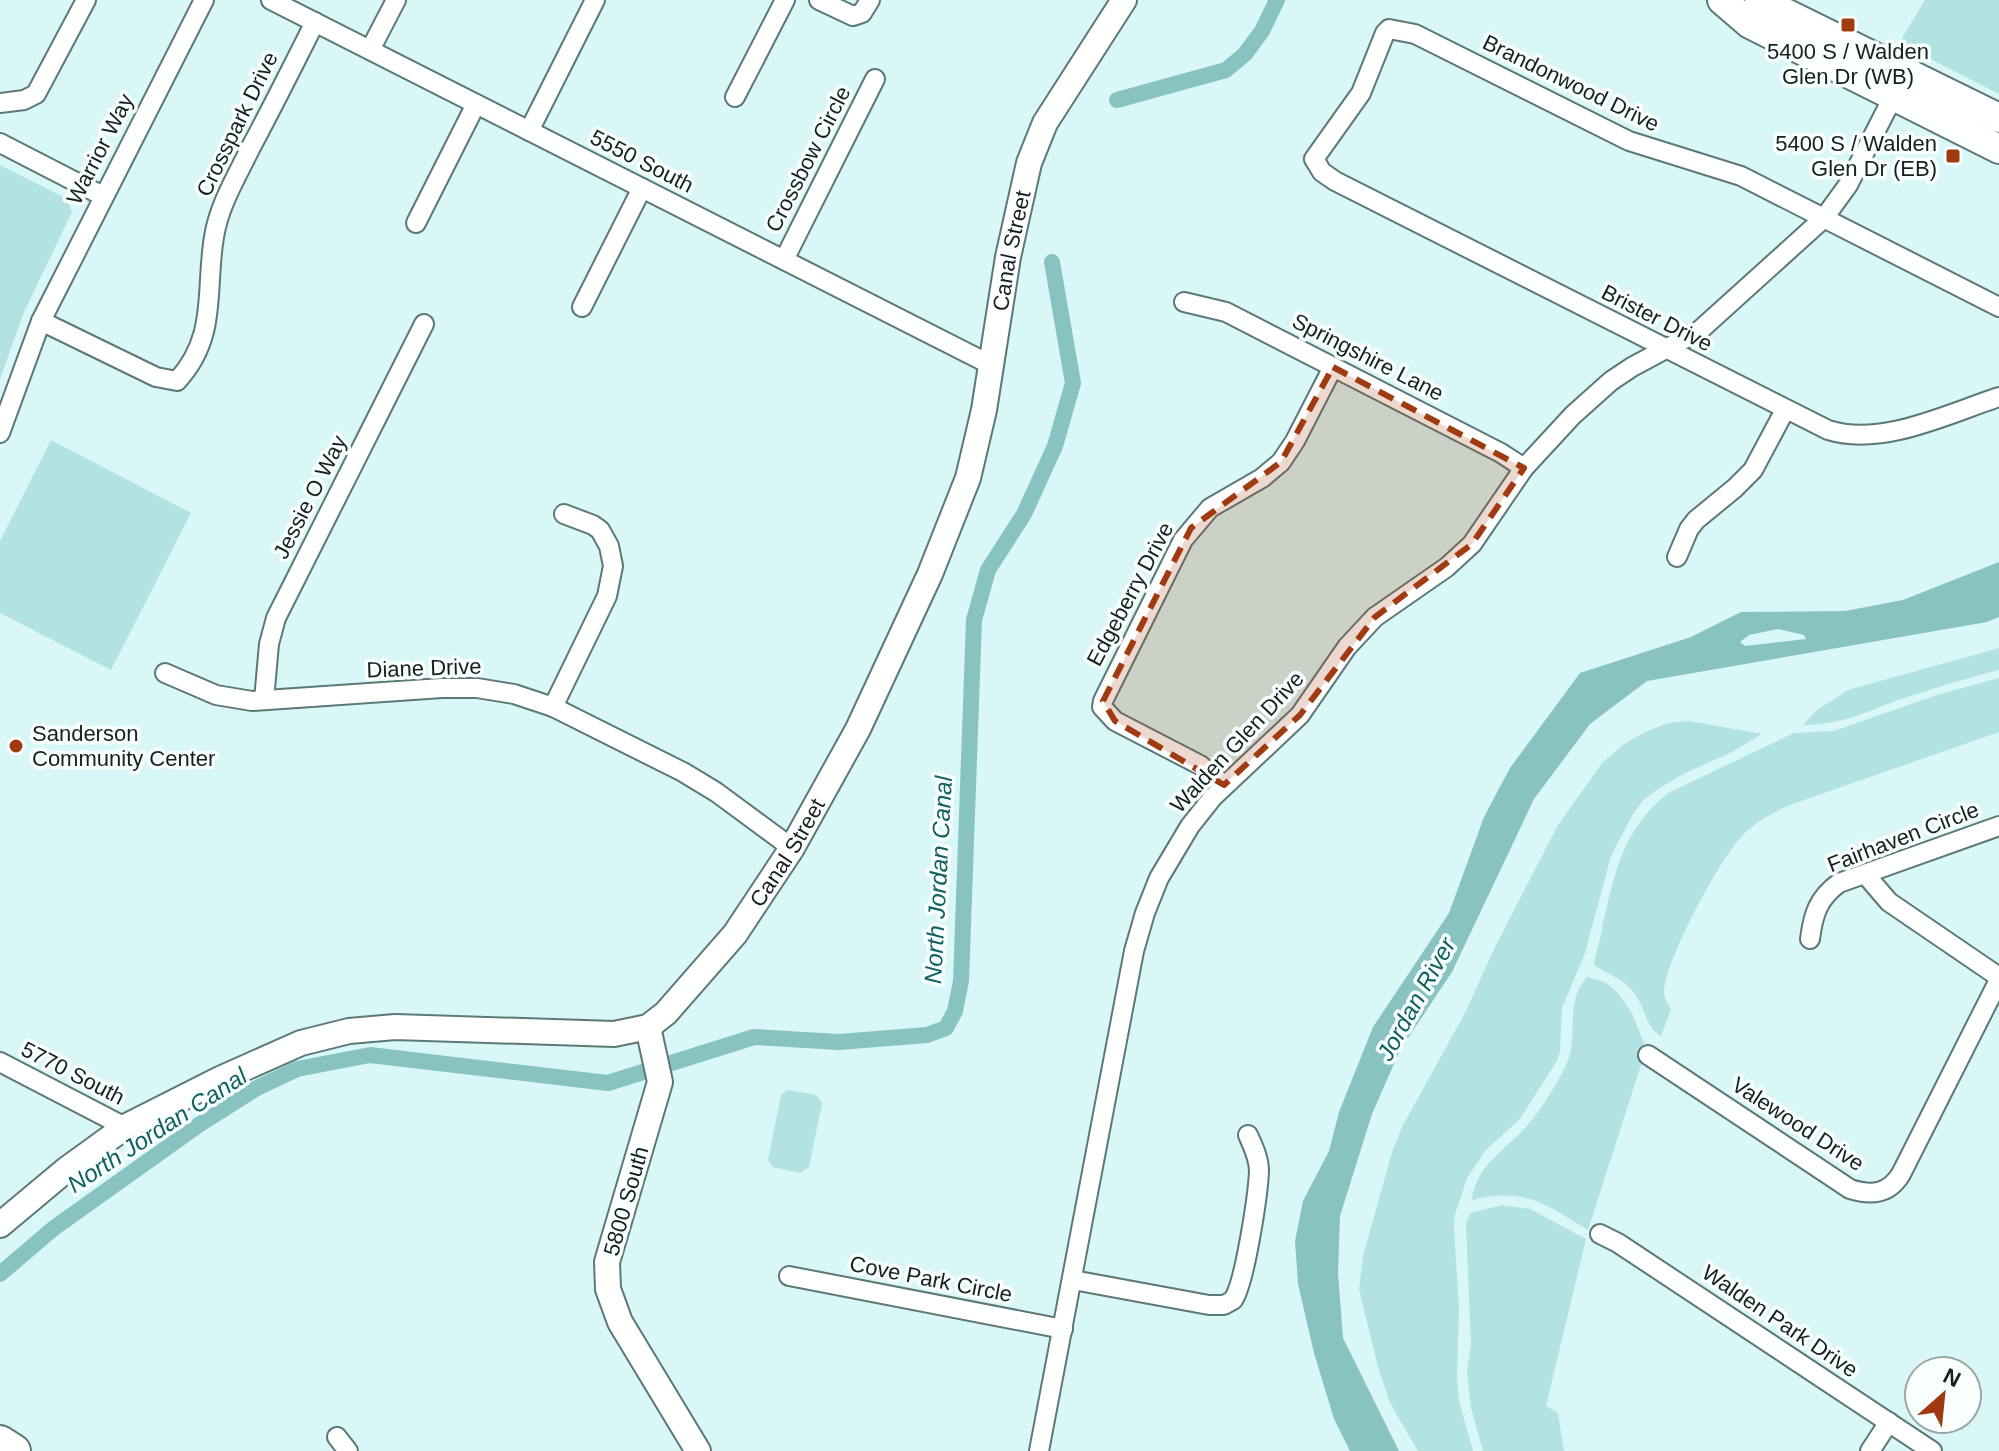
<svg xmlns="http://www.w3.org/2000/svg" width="1999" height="1451" viewBox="0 0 1999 1451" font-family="Helvetica,sans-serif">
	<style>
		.green { fill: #b2e2e1 }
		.water { fill: #89c3c1; fill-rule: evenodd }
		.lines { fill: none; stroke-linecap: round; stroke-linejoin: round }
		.canal { stroke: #89c3c1; stroke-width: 16 }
		.street-casing { stroke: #5c7877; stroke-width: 22 }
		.secondary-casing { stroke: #5c7877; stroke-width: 28 }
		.primary-casing { stroke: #5c7877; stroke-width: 32 }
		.highway-casing { stroke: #5c7877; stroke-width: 36 }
		.street { stroke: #fff; stroke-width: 18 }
		.secondary { stroke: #fff; stroke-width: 24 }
		.primary { stroke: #fff; stroke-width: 28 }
		.highway { stroke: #fff; stroke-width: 32 }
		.marked { fill: #a03a10; fill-opacity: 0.2; stroke: #a03a10; stroke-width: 6; stroke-dasharray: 16 10; stroke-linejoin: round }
		.poi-dot { fill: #a03a10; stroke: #f8fffe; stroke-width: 3 }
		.labels { text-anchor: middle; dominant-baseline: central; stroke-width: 7; stroke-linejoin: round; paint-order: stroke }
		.poi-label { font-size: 22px; fill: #152120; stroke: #f8fffe }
		.street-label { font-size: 22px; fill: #152120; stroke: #f8fffe }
		.water-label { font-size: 24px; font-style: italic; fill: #106160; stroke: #f8fffe }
	</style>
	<rect width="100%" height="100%" fill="#d8f7f6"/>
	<g class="green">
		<path d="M1925,0H1999V94L1899,43Z"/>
		<path d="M0,165L67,199L72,212L24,312L0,379Z"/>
		<path d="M51,440L191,513L111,670L0,613V541Z"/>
		<path d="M1999,648V670C1967,678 1935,688 1904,698C1864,712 1847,724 1803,725L1817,710L1848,690Z"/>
		<path d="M1999,678V732L1787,806C1769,815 1754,823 1741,837C1719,860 1665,961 1664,992C1664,999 1668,1004 1671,1009L1661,1036C1646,1028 1645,1008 1635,994C1624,979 1609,975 1594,965C1595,954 1600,941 1602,929C1614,875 1622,830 1668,793L1794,733L1834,731L1940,694Z"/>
		<path d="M1689,721L1762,734L1732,752L1683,774L1658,789L1643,800L1632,816L1611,856L1585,953L1562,1008L1560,1051L1556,1062L1520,1119L1486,1150L1467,1178L1455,1214L1454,1230L1459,1307L1457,1377L1459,1401L1473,1451H1418L1390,1403L1378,1367L1359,1289L1363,1256L1392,1152L1402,1127L1464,1015L1496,945L1558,825L1602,763L1624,744L1645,732L1668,723Z"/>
		<path d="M1587,977L1605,982L1616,991L1632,1013L1644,1043L1641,1065L1588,1230C1544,1203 1524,1187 1472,1200C1475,1167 1505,1150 1526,1127C1541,1110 1556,1086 1566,1065C1580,1036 1563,1005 1587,977Z"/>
		<path d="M788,1090L816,1095L822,1103L809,1167L800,1173L773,1167L768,1160L781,1095Z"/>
		<path d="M1502,1205L1530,1209L1586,1239L1546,1406L1558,1413L1564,1451H1483L1471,1408L1467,1372L1471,1345L1466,1224L1470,1213Z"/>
	</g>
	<path class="water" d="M1999,562V617L1987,622L1647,681L1590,724L1534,799L1452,972L1400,1050L1372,1114L1340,1216L1338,1273L1343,1338L1399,1451H1350L1334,1419L1314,1353L1298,1284L1295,1241L1303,1201L1329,1151L1339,1112L1373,1027L1449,913L1484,817L1510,768L1580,673L1691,637L1741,612L1845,611L1903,600ZM1778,629L1804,635L1806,639L1745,646L1740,642L1749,635Z"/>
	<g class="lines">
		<g class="canal">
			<path d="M1117,100L1226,70L1245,54L1262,31L1277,0"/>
			<path d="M0,1274L54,1228L200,1124L257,1088L297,1069L370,1055L608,1083L754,1037L839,1042L927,1035L946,1028L955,1011L961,981L974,620L988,570L1024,514L1055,446L1073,383L1052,262"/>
		</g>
		<defs>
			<g id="street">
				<path d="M271,0L991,365"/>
				<path d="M819,0L853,16L862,13L870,0"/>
				<path d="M370,50L396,0"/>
				<path d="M735,97L785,0"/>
				<path d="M0,103L24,100L36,94L86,0"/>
				<path d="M529,131L595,0"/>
				<path d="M0,143L103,196"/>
				<path d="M416,223L476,104"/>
				<path d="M784,260L875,79"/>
				<path d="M1184,302L1226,312L1501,453L1524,468"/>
				<path d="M582,307L642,188"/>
				<path d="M1999,307L1741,176L1629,141L1415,34L1389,29L1385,33L1361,93L1314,159L1322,172L1335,181L1828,430C1882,447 1947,414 1999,397"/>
				<path d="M41,321L156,377L177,381C218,337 205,290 214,237C219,205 237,176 251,147C273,106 294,64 315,22"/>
				<path d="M0,433L41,321L204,0"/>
				<path d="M1677,557L1689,529L1696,520L1735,488L1753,470L1785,410"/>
				<path d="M165,673L216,695L252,701L442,688H477L514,694L553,707L683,772L716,792L792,848"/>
				<path d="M264,700L269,644L276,618L424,324"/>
				<path d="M553,707L607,596L613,566L609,546L600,530L593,525L564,514"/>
				<path d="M1224,785L1200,765L1115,721L1102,707L1103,701L1183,540L1210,508L1262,478L1281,462L1295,441L1333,367"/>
				<path d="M1865,874L1889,902L1999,977"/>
				<path d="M1810,939C1813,915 1818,898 1839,883L1999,826"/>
				<path d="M1648,1055L1850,1189C1872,1196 1889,1194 1901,1174L1999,980"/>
				<path d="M0,1062L125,1127"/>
				<path d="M1600,1234L1618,1243L1932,1451"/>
				<path d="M789,1276L1063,1329"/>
				<path d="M1073,1280L1209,1305H1224L1233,1300C1245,1283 1258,1194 1259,1171C1259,1158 1253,1146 1248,1135"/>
				<path d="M337,1437L348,1451"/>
				<path d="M1039,1451L1134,951L1145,913L1159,878L1190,826L1213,797L1300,715L1347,647L1375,617L1447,567L1472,544L1524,468L1573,415L1611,381L1632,367L1699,331L1824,218L1848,185L1893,97"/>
				<path d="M1870,1451L1889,1422"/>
			</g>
			<g id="secondary">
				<path d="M648,1027L660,1082L607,1262L608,1289L620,1322L698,1451"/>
				<path id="s1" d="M0,1225L67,1169L125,1127L220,1079L301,1043L349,1031L395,1027L614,1034L648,1027L666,1013L735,934L792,848L858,729L930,574L968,478L984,410L1008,257L1029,163L1045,123L1124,0"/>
			</g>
			<g id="primary">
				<path d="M1722,0L1750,24L1999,149"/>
				<path d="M1759,0L1999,118"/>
			</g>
			<path id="highway" d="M0,1442L14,1451"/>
		</defs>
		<use href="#street" class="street-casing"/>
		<use href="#secondary" class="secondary-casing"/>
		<use href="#primary" class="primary-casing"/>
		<use href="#highway" class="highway-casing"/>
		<use href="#street" class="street"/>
		<use href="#secondary" class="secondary"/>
		<use href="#primary" class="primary"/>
		<use href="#highway" class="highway"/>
	</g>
	<path class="marked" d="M1333,367L1524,468L1472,544L1375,617L1300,715L1224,785L1115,721L1103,701L1191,528L1281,462Z"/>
	<g class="poi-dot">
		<rect x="1840" y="17" width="16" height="16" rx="4"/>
		<rect x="1945" y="148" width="16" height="16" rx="4"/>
		<circle cx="16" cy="746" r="8"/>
	</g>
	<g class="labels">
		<g class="poi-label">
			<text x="1848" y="51">5400 S / Walden<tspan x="1848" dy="25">Glen Dr (WB)</tspan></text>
			<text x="1937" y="143" text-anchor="end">5400 S / Walden<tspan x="1937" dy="25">Glen Dr (EB)</tspan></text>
			<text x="32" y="733" text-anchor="start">Sanderson<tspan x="32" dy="25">Community Center</tspan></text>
		</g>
		<g class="street-label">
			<text transform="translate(1571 83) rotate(26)">Brandonwood Drive</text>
			<text transform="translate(237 124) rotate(-64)">Crosspark Drive</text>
			<text transform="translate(100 149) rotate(-63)">Warrior Way</text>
			<text transform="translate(808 159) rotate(-63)">Crossbow Circle</text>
			<text transform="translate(642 161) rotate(27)">5550 South</text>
			<text stroke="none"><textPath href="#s1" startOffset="1576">Canal Street</textPath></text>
			<text transform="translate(1657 318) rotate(27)">Brister Drive</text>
			<text transform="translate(1368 357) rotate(27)">Springshire Lane</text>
			<text transform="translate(310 497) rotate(-63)">Jessie O Way</text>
			<text transform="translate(1130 594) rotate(-62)">Edgeberry Drive</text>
			<text transform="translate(424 668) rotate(-2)">Diane Drive</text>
			<text transform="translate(1237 742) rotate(-47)">Walden Glen Drive</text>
			<text transform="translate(1903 837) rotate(-21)">Fairhaven Circle</text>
			<text stroke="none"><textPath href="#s1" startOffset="928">Canal Street</textPath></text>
			<text transform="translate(73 1073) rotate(27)">5770 South</text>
			<text transform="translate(1798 1124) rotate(33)">Valewood Drive</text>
			<text transform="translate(626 1201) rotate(-74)">5800 South</text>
			<text transform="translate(931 1279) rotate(11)">Cove Park Circle</text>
			<text transform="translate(1780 1321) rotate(34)">Walden Park Drive</text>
		</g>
		<g class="water-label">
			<text transform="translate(938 880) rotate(-87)">North Jordan Canal</text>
			<text transform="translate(1416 999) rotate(-61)">Jordan River</text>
			<text transform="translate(157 1130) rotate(-33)">North Jordan Canal</text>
		</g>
	</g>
	<g transform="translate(1943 1395) rotate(27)"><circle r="38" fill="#f8fffe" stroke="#9da6a5" stroke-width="2"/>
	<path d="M0-6L14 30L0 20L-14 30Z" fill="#a03a10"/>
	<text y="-12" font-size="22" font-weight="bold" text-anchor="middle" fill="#152120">N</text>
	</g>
</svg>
